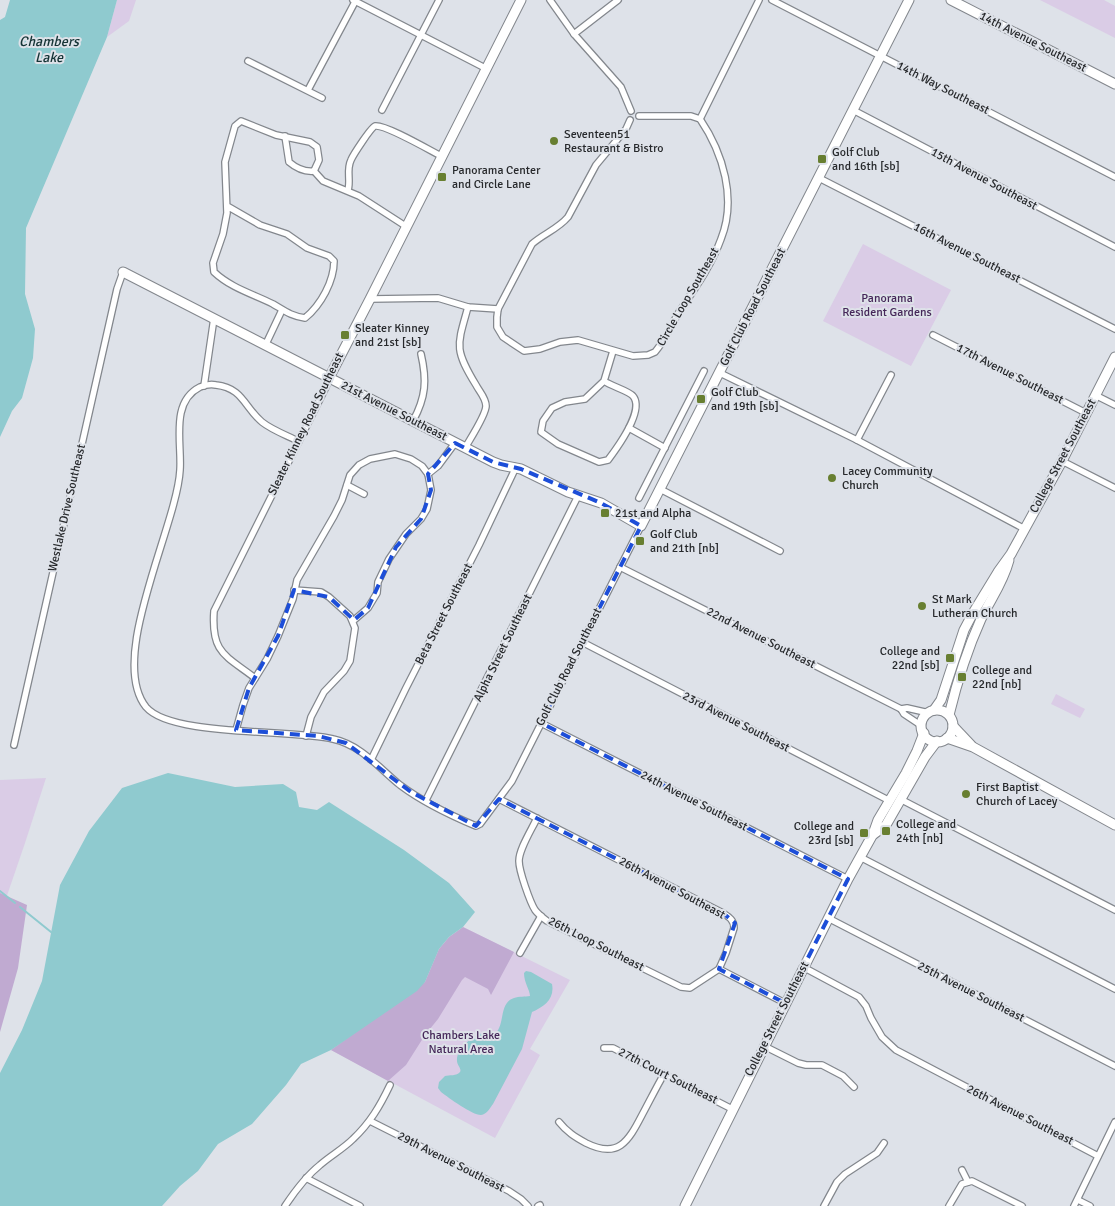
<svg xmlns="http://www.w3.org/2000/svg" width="1115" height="1206" viewBox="0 0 1115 1206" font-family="Signika,sans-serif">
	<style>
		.green { fill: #dacce6 }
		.forest { fill: #c0aad1 }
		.water { fill: #8fcacf }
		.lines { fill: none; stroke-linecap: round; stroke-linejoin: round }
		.stream { stroke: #8fcacf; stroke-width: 2 }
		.street-casing { stroke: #83878d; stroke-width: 8 }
		.secondary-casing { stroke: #83878d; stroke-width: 11 }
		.primary-casing { stroke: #83878d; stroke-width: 11 }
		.street { stroke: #fff; stroke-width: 5.5 }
		.secondary { stroke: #fff; stroke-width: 9 }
		.primary { stroke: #fff; stroke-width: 9 }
		.marked { fill: none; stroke: #1d4ed8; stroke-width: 4; stroke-dasharray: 10 6; stroke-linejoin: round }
		.poi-dot { fill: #687f31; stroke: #dee2e9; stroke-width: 2 }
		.labels { text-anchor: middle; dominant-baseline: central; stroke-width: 4; stroke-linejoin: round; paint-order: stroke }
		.street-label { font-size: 12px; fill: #27292c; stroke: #dee2e9 }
		.poi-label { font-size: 12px; fill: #27292c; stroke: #dee2e9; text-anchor: start }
		.park-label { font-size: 12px; fill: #452759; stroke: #dee2e9 }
		.water-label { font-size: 14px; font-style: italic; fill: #143335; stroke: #dee2e9 }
	</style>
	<rect width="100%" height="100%" fill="#dee2e9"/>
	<g class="green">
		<path d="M117,0H136L129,21L107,37Z"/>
		<path d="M1040,0H1104L1115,6V38Z"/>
		<path d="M863,244L951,290L911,366L823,321Z"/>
		<path d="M1056,694L1085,709L1080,718L1051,704Z"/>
		<path d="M46,778L25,843L0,916V780Z"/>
		<path d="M463,927L570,980L530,1049L540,1055L495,1138L331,1050Z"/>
	</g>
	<g class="forest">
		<path d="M0,893L27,905L18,968L0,1032Z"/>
		<path d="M463,927L514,952L491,995L488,989L465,977L462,980L438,1019L425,1035L406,1065L388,1081L331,1050L425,982L439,949L449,937Z"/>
	</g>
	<g class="water">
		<path d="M10,0H117L107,37L26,228L25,294L35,329L33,358L22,398L12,411L0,437V20L5,17Z"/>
		<path d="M168,773L235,787L283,784L296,792L299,807L317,810L329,802L404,850L449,883L475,912L463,927L449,937L439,949L425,982L417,991L331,1050L301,1064L286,1085L252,1124L218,1144L198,1171L180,1186L162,1206H0V1073L22,1030L42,981L60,885L89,831L122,788Z"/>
		<path d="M526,971L531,972L552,984C555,999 544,1007 532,1012L522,1049L493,1104C490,1108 487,1114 481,1115C472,1115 449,1098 441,1092L438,1088L439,1082L445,1076C449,1075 457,1076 460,1072C462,1069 457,1065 457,1061C456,1049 473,1035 483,1033C487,1032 492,1033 496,1033C505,1023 499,1003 514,998C519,996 525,997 530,996C530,990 524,983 524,973Z"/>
	</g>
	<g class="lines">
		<g class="stream">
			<path d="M0,891L15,903"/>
			<path d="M20,907L51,932"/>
		</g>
		<defs>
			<g id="street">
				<path d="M353,0L487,69"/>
				<path d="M550,0L574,34L621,87L631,111"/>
				<path d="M772,0L1115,177"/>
				<path d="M574,34L618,0"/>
				<path d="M248,61L322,98"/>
				<path d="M308,90L356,0"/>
				<path d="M382,110L439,0"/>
				<path d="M853,110L1115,247"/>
				<path d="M700,119L759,0"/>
				<path d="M630,120L626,129L596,165L568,217C558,229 543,234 532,244L498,309L497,317V327L503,337L524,351L540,349L560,342L578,340L633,356L648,355L655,352C666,339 672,323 681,309C696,287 712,264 721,239C737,199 723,153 700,119L691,116H639"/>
				<path d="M285,136L289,162C296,168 304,172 314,171"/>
				<path d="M314,171L323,181L359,196L407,227"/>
				<path d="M819,178L1115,329"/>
				<path d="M348,190C351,180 346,170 351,160C353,155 372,126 375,126C385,124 431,151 443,157"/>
				<path d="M227,206L260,225L287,234L307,248L329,256L334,261C334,281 321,305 305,318C291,316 285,311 273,304C253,294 231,288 214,272L213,263L223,234L227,213L225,162L235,126L241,121L276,135L310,142L317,147L319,160L314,171"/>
				<path d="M370,299L438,298L468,307L498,309"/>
				<path d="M933,335L1086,413"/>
				<path d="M265,346L282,310"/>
				<path d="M720,373L857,440L1023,528"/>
				<path d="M604,381C611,386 629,391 633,396C645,410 617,448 608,460L599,462L558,444L541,432L543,421L552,408L565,402L585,399L604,381L613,351"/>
				<path d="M204,386L214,318"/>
				<path d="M1095,395L1115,405"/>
				<path d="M413,421C426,397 427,380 421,354"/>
				<path d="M629,428L665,448"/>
				<path d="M857,440L891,375"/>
				<path d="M298,441C286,435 272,430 262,422C244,407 243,388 216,385C211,384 205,385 200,387C170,402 182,443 180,470C177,526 107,658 146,707C171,737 293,729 333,739C361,745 379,768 400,785C420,800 452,816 476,826L480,824L512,781L641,526"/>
				<path d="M465,448C470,439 486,415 486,406C486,398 479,391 476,385C454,349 457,346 468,307"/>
				<path d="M1062,461L1115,488"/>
				<path d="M428,474L438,466L455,443"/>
				<path d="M347,485L364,494"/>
				<path d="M660,489L780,551"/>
				<path d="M639,498L704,371"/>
				<path d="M620,567L901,709L904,714L922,726"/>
				<path d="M294,590L321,592L329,597L350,616L355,628L350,661L344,671L324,692L311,717L306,736"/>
				<path d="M353,621L368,608L377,593L378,582L389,559L406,534L421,519L427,509L431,490L428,474"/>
				<path d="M582,642L890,801"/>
				<path d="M255,678C225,655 211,653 214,611L326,387L329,378"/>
				<path d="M901,709L907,708L929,713"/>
				<path d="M541,723L848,879"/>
				<path d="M236,730L243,705L249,688L267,659L278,636L293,599L297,580L334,516L342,500L350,475L359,465L370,459L395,454L411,459L422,466L428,474"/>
				<path d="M14,745L117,289L123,272"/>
				<path d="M371,760L406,688L479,545L516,467"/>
				<path d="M499,799L723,913C729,917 734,920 734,928L726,953L719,969L690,988L681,987L547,921C543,918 538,914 535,910C530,902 519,871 519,861C519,849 532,829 537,818"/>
				<path d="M426,800L578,496"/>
				<path d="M902,800L1115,910"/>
				<path d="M860,857L1115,989"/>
				<path d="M828,918L1115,1066"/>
				<path d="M520,953L541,916"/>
				<path d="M803,967L859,997L866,1006L871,1018L882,1037L896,1050L1098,1156"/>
				<path d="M719,969L785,1003"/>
				<path d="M764,1046L798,1063L806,1065H822L843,1076L854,1087"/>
				<path d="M604,1048H613L732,1109"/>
				<path d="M370,1121L509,1191L521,1199L528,1206"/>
				<path d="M559,1122C567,1132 575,1137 586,1143C618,1159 628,1142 642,1115C649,1102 656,1088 664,1074"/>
				<path d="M962,1170L968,1182"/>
				<path d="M306,1178L360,1206"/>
				<path d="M1078,1200L1090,1206"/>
				<path d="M285,1206C295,1191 305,1177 320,1165C330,1156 343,1149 353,1139C370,1123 380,1106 390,1085"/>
				<path d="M538,1206L540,1205"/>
				<path d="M824,1206L837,1182L845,1174L877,1153L884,1143"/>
				<path d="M949,1206L962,1184L972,1181L1022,1206"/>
				<path d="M1074,1206L1115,1122"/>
			</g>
			<g id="secondary">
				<path d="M951,0L1115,84"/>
				<path d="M123,272L493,462L501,465L521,469L568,492L601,503L641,526L909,0"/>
				<path d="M329,378L370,299L521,0"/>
				<path d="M953,726L971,745"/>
				<path d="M947,738L973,747L1115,825"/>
			</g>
			<g id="primary">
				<path d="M934,710L941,700L964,630L973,613L998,572L1011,554L1062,461L1115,357"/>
				<circle cx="937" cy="726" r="16"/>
				<path d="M949,715C957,682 967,650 981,619C991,598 1003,583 1009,560"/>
				<path d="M874,834L886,825L925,757L937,741"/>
				<path d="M685,1206L848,879L873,834L878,820L906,773L917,751L924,733"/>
			</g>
		</defs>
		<use href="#street" class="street-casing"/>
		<use href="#secondary" class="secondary-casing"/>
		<use href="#primary" class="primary-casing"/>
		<use href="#street" class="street"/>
		<use href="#secondary" class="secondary"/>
		<use href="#primary" class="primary"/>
	</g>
	<path class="marked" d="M455,443L493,462L521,469L601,503L641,526L541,723L848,879L785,1003L719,969L735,923L723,913L499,799L476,826L411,792L346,743L318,736L236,730L249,688L278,636L294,590L329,597L354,620L368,608L396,547L421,519L431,490L428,474Z"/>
	<g class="poi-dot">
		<circle cx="554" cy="141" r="5"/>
		<rect x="817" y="154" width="10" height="10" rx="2.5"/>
		<rect x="437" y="172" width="10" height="10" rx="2.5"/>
		<rect x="340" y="330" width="10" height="10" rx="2.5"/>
		<rect x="696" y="394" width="10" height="10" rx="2.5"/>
		<circle cx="832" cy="478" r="5"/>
		<rect x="600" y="508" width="10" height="10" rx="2.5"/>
		<rect x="635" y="536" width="10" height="10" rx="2.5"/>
		<circle cx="922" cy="606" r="5"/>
		<rect x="945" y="653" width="10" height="10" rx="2.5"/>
		<rect x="957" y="672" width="10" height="10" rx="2.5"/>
		<circle cx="966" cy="794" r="5"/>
		<rect x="881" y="826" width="10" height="10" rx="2.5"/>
		<rect x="859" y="828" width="10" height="10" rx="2.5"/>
	</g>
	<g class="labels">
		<g class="street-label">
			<text transform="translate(1033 42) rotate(27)">14th Avenue Southeast</text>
			<text transform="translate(943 88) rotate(27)">14th Way Southeast</text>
			<text transform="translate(984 179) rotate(28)">15th Avenue Southeast</text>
			<text transform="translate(967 253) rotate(27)">16th Avenue Southeast</text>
			<text transform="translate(688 297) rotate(-60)">Circle Loop Southeast</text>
			<text transform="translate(753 307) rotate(-63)">Golf Club Road Southeast</text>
			<text transform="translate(1010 374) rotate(27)">17th Avenue Southeast</text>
			<text transform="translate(394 411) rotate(27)">21st Avenue Southeast</text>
			<text transform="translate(306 424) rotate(-64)">Sleater Kinney Road Southeast</text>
			<text transform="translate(1063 456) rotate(-62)">College Street Southeast</text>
			<text transform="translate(67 508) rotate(-77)">Westlake Drive Southeast</text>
			<text transform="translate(444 614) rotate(-63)">Beta Street Southeast</text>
			<text transform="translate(761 638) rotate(27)">22nd Avenue Southeast</text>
			<text transform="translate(503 648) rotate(-64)">Alpha Street Southeast</text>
			<text transform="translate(569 667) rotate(-63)">Golf Club Road Southeast</text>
			<text transform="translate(736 722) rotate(27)">23rd Avenue Southeast</text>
			<text transform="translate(694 801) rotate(27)">24th Avenue Southeast</text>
			<text transform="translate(672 888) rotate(28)">26th Avenue Southeast</text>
			<text transform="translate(596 944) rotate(27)">26th Loop Southeast</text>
			<text transform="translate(971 992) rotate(27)">25th Avenue Southeast</text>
			<text transform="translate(777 1019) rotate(-63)">College Street Southeast</text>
			<text transform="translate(668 1076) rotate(27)">27th Court Southeast</text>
			<text transform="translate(1020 1115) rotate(27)">26th Avenue Southeast</text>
			<text transform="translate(451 1162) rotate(27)">29th Avenue Southeast</text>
		</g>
		<g class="poi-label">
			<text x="564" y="134">Seventeen51<tspan x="564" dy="14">Restaurant &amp; Bistro</tspan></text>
			<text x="832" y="152">Golf Club<tspan x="832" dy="14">and 16th [sb]</tspan></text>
			<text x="452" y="170">Panorama Center<tspan x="452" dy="14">and Circle Lane</tspan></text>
			<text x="355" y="328">Sleater Kinney<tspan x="355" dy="14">and 21st [sb]</tspan></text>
			<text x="711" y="392">Golf Club<tspan x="711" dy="14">and 19th [sb]</tspan></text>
			<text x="842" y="471">Lacey Community<tspan x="842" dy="14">Church</tspan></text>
			<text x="615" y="513">21st and Alpha</text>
			<text x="650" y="534">Golf Club<tspan x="650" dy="14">and 21th [nb]</tspan></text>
			<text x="932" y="599">St Mark<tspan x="932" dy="14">Lutheran Church</tspan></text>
			<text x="940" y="651" text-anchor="end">College and<tspan x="940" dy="14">22nd [sb]</tspan></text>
			<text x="972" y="670">College and<tspan x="972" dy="14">22nd [nb]</tspan></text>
			<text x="976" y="787">First Baptist<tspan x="976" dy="14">Church of Lacey</tspan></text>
			<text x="896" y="824">College and<tspan x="896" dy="14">24th [nb]</tspan></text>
			<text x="854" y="826" text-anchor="end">College and<tspan x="854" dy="14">23rd [sb]</tspan></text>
		</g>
		<g class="park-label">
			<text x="887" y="298">Panorama<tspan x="887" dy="14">Resident Gardens</tspan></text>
			<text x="461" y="1035">Chambers Lake<tspan x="461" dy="14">Natural Area</tspan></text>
		</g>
		<g class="water-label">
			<text x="49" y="41">Chambers<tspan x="49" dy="16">Lake</tspan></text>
		</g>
	</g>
</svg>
